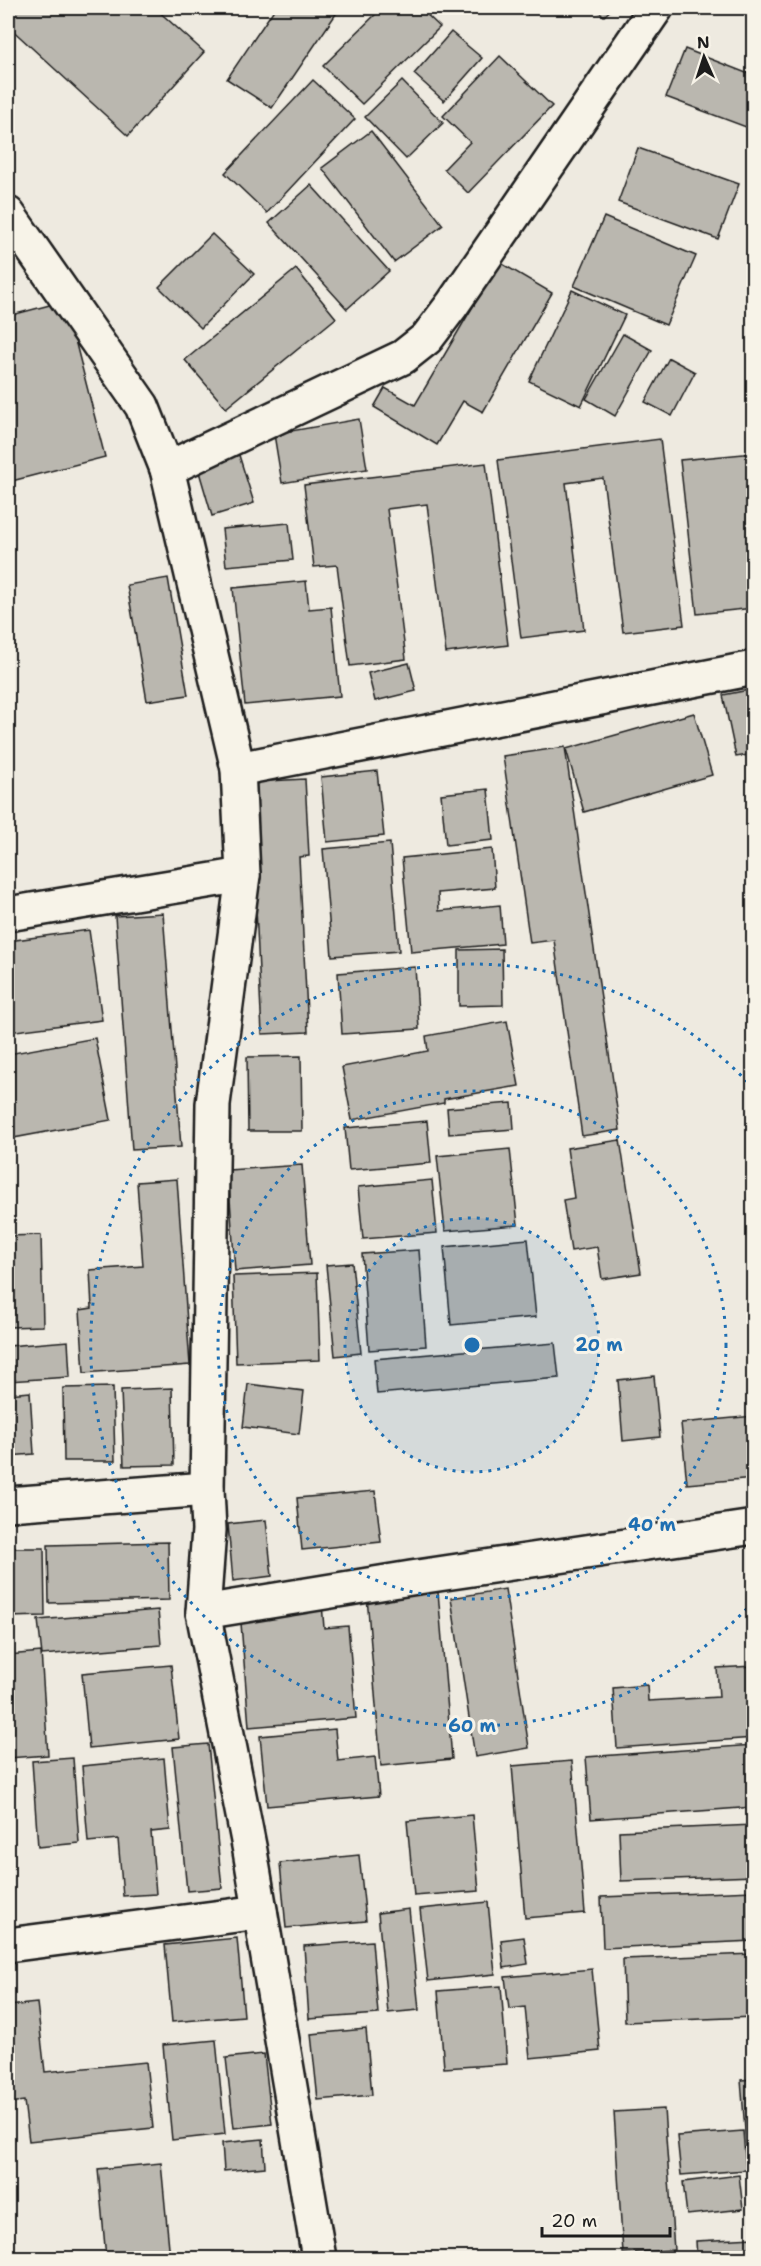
<svg xmlns="http://www.w3.org/2000/svg" width="761" height="2266" viewBox="0 0 761 2266" font-family="'Shantell Sans',sans-serif">
	<style>
		.building { fill: #bab7af; stroke: #1c1c1c; stroke-width: 1.5 }
		.lines { fill: none; stroke-linecap: round; stroke-linejoin: round }
		.minor-casing { stroke: #1c1c1c; stroke-width: 38 }
		.minor { stroke: #f7f3e8; stroke-width: 33 }
		.ring { fill: none; stroke: #1f6fb2; stroke-width: 3; stroke-dasharray: 3 6 }
		.centre { fill: #1f6fb2; stroke: #f7f3e8; stroke-width: 3 }
		.ring-label { font-size: 18px; text-anchor: middle; font-weight: bold; fill: #1f6fb2; stroke: #f7f3e8; stroke-width: 6; stroke-linejoin: round; paint-order: stroke }
	</style>
	<rect width="100%" height="100%" fill="#eeeae0"/>
	<filter id="ink" filterUnits="userSpaceOnUse"><feTurbulence type="fractalNoise" baseFrequency=".0167" numOctaves="2"/><feDisplacementMap in="SourceGraphic" scale="12" xChannelSelector="R" yChannelSelector="G"/><feConvolveMatrix kernelMatrix="1 2 1 2 8 2 1 2 1" color-interpolation-filters="sRGB"/></filter>
	<g filter="url(#ink)">
		<g class="building">
			<path d="M8,8H155L204,52L128,136L8,26Z"/>
			<path d="M275,8H340L272,108L227,79Z"/>
			<path d="M382,8H420L440,27L362,104L323,66Z"/>
			<path d="M595,8H613L604,16Z"/>
			<path d="M451,32L482,58L444,101L414,74Z"/>
			<path d="M685,49L754,76V130L666,97Z"/>
			<path d="M500,56L552,106L468,193L444,169L470,142L443,116Z"/>
			<path d="M313,80L355,119L267,213L225,173Z"/>
			<path d="M402,81L443,123L406,159L365,117Z"/>
			<path d="M371,131L443,225L394,262L322,168Z"/>
			<path d="M638,148L739,184L718,239L618,202Z"/>
			<path d="M311,185L389,271L347,309L269,223Z"/>
			<path d="M604,217L696,256L666,325L574,286Z"/>
			<path d="M212,234L254,274L201,328L159,287Z"/>
			<path d="M499,262L552,293L483,412L463,401L437,445L374,407L385,388L415,405Z"/>
			<path d="M296,269L336,318L226,408L185,360Z"/>
			<path d="M572,290L625,315L581,406L529,381Z"/>
			<path d="M65,301L105,457L8,482V316Z"/>
			<path d="M623,334L652,350L615,416L586,399Z"/>
			<path d="M669,358L695,372L672,416L645,402Z"/>
			<path d="M359,419L367,469L282,483L274,434Z"/>
			<path d="M660,439L684,625L623,632L603,478L566,483L584,630L521,638L498,460Z"/>
			<path d="M238,452L254,503L212,516L197,465Z"/>
			<path d="M754,453V608L697,614L680,460Z"/>
			<path d="M486,463L508,645L446,653L427,504L387,509L406,659L350,666L337,565L314,567L304,485Z"/>
			<path d="M289,523L293,560L226,566L222,529Z"/>
			<path d="M168,578L188,695L147,701L127,585Z"/>
			<path d="M306,581L309,609L331,607L340,696L245,705L233,588Z"/>
			<path d="M409,663L416,691L375,701L368,673Z"/>
			<path d="M754,689V754L736,757L723,695Z"/>
			<path d="M694,713L712,775L584,812L566,749Z"/>
			<path d="M565,747L620,1130L582,1136L554,940L530,943L503,756Z"/>
			<path d="M377,771L384,836L327,842L321,777Z"/>
			<path d="M305,779L309,856L299,857L308,1032L262,1034L250,782Z"/>
			<path d="M488,789L493,840L446,845L441,794Z"/>
			<path d="M390,843L399,951L332,956L323,849Z"/>
			<path d="M492,849L495,888L438,893L439,911L500,905L503,944L411,952L402,858Z"/>
			<path d="M163,913L181,1147L132,1150L115,916Z"/>
			<path d="M89,930L102,1020L8,1032V941Z"/>
			<path d="M502,949L503,1005L459,1006V950Z"/>
			<path d="M415,967L419,1029L342,1034L338,973Z"/>
			<path d="M507,1021L519,1086L444,1099V1103L352,1120L342,1067L428,1051L426,1036Z"/>
			<path d="M95,1038L111,1120L8,1139V1054Z"/>
			<path d="M301,1056L302,1131H248L247,1057Z"/>
			<path d="M512,1103L514,1129L449,1134L447,1108Z"/>
			<path d="M427,1121L431,1163L349,1170L345,1128Z"/>
			<path d="M620,1140L641,1273L602,1279L597,1247L571,1251L563,1200L574,1198L567,1148Z"/>
			<path d="M510,1149L518,1225L445,1231L437,1156Z"/>
			<path d="M302,1165L310,1265L235,1271L228,1170Z"/>
			<path d="M177,1179L190,1365L84,1373L80,1310L92,1308L90,1270L143,1266L137,1182Z"/>
			<path d="M432,1180L437,1233L363,1239L358,1187Z"/>
			<path d="M41,1235L43,1326L8,1327V1236Z"/>
			<path d="M528,1239L536,1317L451,1325L444,1247Z"/>
			<path d="M419,1250L426,1346L369,1350L362,1254Z"/>
			<path d="M352,1263L361,1353L335,1356L326,1265Z"/>
			<path d="M317,1273L320,1360L236,1363L233,1276Z"/>
			<path d="M68,1341L70,1377L8,1381V1346Z"/>
			<path d="M555,1343L559,1378L377,1394L374,1359Z"/>
			<path d="M654,1376L660,1437L623,1441L618,1380Z"/>
			<path d="M248,1384L304,1391L299,1434L243,1427Z"/>
			<path d="M113,1387L115,1461H64L63,1388Z"/>
			<path d="M172,1388L174,1465L124,1466L121,1390Z"/>
			<path d="M30,1392L34,1454L8,1456V1394Z"/>
			<path d="M754,1416V1478L687,1484L681,1423Z"/>
			<path d="M375,1491L381,1542L302,1550L297,1498Z"/>
			<path d="M266,1520L272,1576L233,1581L228,1524Z"/>
			<path d="M168,1542L169,1600L49,1603L48,1545Z"/>
			<path d="M8,1548H44L45,1616L8,1617Z"/>
			<path d="M505,1589L529,1748L475,1757L451,1598Z"/>
			<path d="M438,1592L452,1759L381,1766L367,1597Z"/>
			<path d="M322,1604L324,1628L348,1626L356,1718L249,1727L240,1610Z"/>
			<path d="M158,1610L161,1645L42,1655L38,1620Z"/>
			<path d="M41,1652L48,1755L8,1758V1655Z"/>
			<path d="M171,1665L179,1739L89,1748L82,1673Z"/>
			<path d="M754,1666V1738L617,1748L613,1688L647,1685L648,1701L719,1697L717,1668Z"/>
			<path d="M335,1729L338,1761L375,1757L379,1796L267,1806L260,1736Z"/>
			<path d="M208,1744L222,1888L187,1891L173,1747Z"/>
			<path d="M754,1745V1807L591,1819L586,1757Z"/>
			<path d="M73,1758L79,1843L38,1847L32,1761Z"/>
			<path d="M164,1758L170,1830L151,1832L156,1894L123,1896L118,1839L88,1842L82,1766Z"/>
			<path d="M572,1761L585,1913L525,1918L512,1766Z"/>
			<path d="M472,1815L479,1891L414,1896L407,1821Z"/>
			<path d="M754,1825V1876L621,1881L619,1831Z"/>
			<path d="M359,1855L366,1921L286,1928L280,1863Z"/>
			<path d="M754,1891V1941L603,1948L601,1897Z"/>
			<path d="M488,1902L495,1974L428,1981L420,1909Z"/>
			<path d="M409,1909L419,2010L388,2013L378,1913Z"/>
			<path d="M524,1937L528,1964L504,1968L501,1940Z"/>
			<path d="M237,1938L244,2016L172,2022L165,1945Z"/>
			<path d="M372,1941L378,2014L309,2019L304,1946Z"/>
			<path d="M754,1954V2017L625,2022L623,1959Z"/>
			<path d="M592,1969L600,2051L530,2058L525,2007L509,2009L505,1977Z"/>
			<path d="M501,1986L507,2064L444,2068L438,1991Z"/>
			<path d="M37,2003L45,2072L146,2062L153,2128L29,2141L24,2101L8,2103V2006Z"/>
			<path d="M366,2029L372,2095L318,2100L311,2034Z"/>
			<path d="M216,2040L225,2134L172,2140L163,2045Z"/>
			<path d="M264,2054L272,2124L234,2128L226,2058Z"/>
			<path d="M754,2079V2142L746,2143L741,2080Z"/>
			<path d="M664,2109L674,2250L623,2253L614,2112Z"/>
			<path d="M743,2131L746,2170L681,2175L677,2136Z"/>
			<path d="M263,2139L265,2167L224,2171L222,2143Z"/>
			<path d="M161,2163L170,2258H106L98,2169Z"/>
			<path d="M739,2175L743,2209L687,2215L683,2182Z"/>
			<path d="M754,2238V2258H697L696,2241Z"/>
		</g>
		<g class="lines">
			<defs>
				<g id="minor">
					<path d="M8,214L142,406L167,469L238,769L243,875L213,1104L207,1489L209,1530L203,1612L250,1851L319,2258"/>
					<path d="M167,469L403,357L427,338L452,305L656,8"/>
					<path d="M238,769L754,668"/>
					<path d="M8,914L243,875"/>
					<path d="M8,1504L207,1489"/>
					<path d="M203,1612L411,1578L754,1527"/>
					<path d="M8,1945L260,1912"/>
				</g>
			</defs>
			<use href="#minor" class="minor-casing"/>
			<use href="#minor" class="minor"/>
		</g>
	</g>
	<circle cx="472" cy="1345" r="127" fill="#1f6fb2" fill-opacity=".12"/>
	<g class="ring">
		<circle cx="472" cy="1345" r="127"/>
		<circle cx="472" cy="1345" r="254"/>
		<path d="M753 1602A381 381 0 1 1 753 1088"/>
	</g>
	<circle cx="472" cy="1345" r="9" class="centre"/>
	<g class="ring-label">
		<text x="599" y="1351">20 m</text>
		<text x="652" y="1531">40 m</text>
		<text x="472" y="1732">60 m</text>
	</g>
	<rect width="761" height="2266" fill="none" stroke="#f7f3e8" stroke-width="30"/>
	<rect x="15" y="15" width="731" height="2236" fill="none" stroke="#1c1c1c" stroke-width="2" filter="url(#ink)"/>
	<g transform="translate(704 57) rotate(357)" stroke="#f7f3e8" stroke-width="4.5" paint-order="stroke">
	<path d="M0-4.5L10 22L0 15L-10 22Z" fill="#1c1c1c"/>
	<text y="-9" font-size="16" font-weight="bold" text-anchor="middle" fill="#1c1c1c">N</text>
	</g>
	<path d="M542 2227v9h128v-9" fill="none" stroke="#1c1c1c" stroke-width="3"/>
	<text x="551" y="2227" font-size="18" fill="#1c1c1c" stroke="#f7f3e8" stroke-width="4.5" paint-order="stroke">20 m</text>
</svg>
